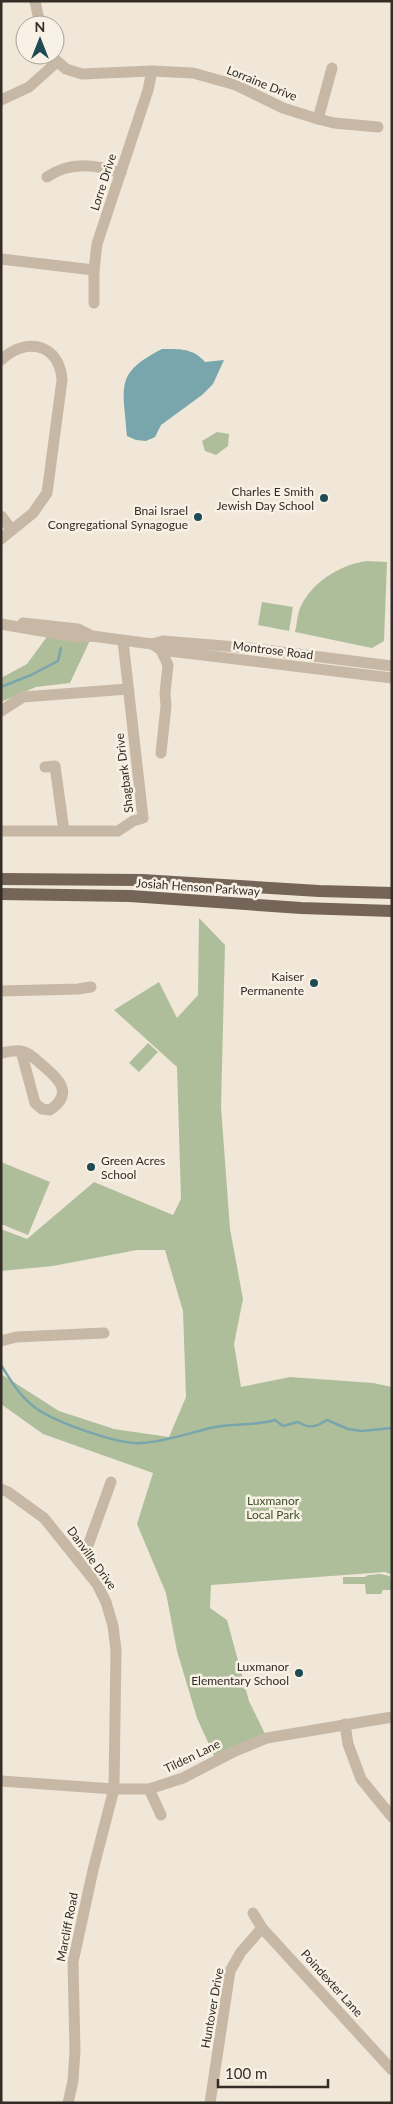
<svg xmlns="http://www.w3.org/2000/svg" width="393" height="2104" viewBox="0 0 393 2104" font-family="Lato,sans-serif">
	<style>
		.green { fill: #afbe9a }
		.water { fill: #79a5ac }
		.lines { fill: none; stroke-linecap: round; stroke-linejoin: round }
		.stream { stroke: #79a5ac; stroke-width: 2.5 }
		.minor { stroke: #c7b8a6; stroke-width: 11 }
		.major { stroke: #756458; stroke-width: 12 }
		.poi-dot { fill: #1e4b53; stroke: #f8f1e5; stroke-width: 2 }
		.labels { text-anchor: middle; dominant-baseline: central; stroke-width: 5; stroke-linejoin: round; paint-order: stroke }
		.street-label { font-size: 12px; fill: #342c26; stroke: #f8f1e5 }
		.poi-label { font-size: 12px; fill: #342c26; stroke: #f8f1e5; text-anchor: end }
		.park-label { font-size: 12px; fill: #40512b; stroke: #f8f1e5 }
	</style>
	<rect width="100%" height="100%" fill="#f0e7d9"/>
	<g class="green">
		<path d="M217,432L229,434L228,446L216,455L205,451L202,441Z"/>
		<path d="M366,561L387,562L384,641L372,648L295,632C297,624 297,616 300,608C311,583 339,565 366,561Z"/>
		<path d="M262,602L293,607L289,631L258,625Z"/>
		<path d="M49,634L92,636L70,683L36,687L1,702V678L27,664Z"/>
		<path d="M199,918L225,945L221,1107L230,1229L243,1299L234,1344L241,1387L290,1377L373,1383L392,1387V1575L385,1572L211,1585L210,1608L227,1620L249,1701L267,1738L216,1760L197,1718L177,1651L166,1593L137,1524L153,1473L43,1434L1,1404V1374L59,1411L114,1429L169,1437L186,1397L183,1311L165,1250H137L53,1266L1,1271V1229L27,1239L94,1182L173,1215L181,1199L177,1067L114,1010L159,982L177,1018L198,995Z"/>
		<path d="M148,1043L158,1052L139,1072L129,1063Z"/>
		<path d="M1,1162L50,1182L28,1235L1,1224Z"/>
		<path d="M380,1574L390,1576L392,1590H383L381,1594H366L365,1584H343V1577H365L368,1575Z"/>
	</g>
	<path class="water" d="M162,349C180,349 193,348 205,362L224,360L213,384L202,395L161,425L155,437L146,441L136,440L127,436C124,387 113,374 162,349Z"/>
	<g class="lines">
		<g class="stream">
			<path d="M1,687L31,675L58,661L61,648"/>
			<path d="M1,1365C11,1381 21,1398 37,1409C56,1422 118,1445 141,1443C166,1442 191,1432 215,1427C236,1423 255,1426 275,1420L283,1426L298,1422C310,1429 316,1427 327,1420L348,1429L361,1431L392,1428"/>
		</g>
		<g class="minor">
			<path d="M35,1L40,25"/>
			<path d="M50,55L66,69L82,74L152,71L193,73L236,85L283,108L318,119L334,123L378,127"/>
			<path d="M1,100L29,87L57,62"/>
			<path d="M318,119L332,68"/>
			<path d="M47,177C69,161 96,164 121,173"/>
			<path d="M1,259L94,270"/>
			<path d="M94,303V270L97,244L148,90L152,71"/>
			<path d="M1,360C26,336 60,344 62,380L47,493L33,513L1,539"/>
			<path d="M1,516L12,530"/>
			<path d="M23,623L78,629L90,635"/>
			<path d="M1,624L76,637L92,636L152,644L163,641L249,648L392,666"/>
			<path d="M152,644L161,650L392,678"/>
			<path d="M161,650L168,665L165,693L166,706L161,753"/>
			<path d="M1,711L23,697L128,689"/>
			<path d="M45,767L55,766L64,831"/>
			<path d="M1,831H118L133,821L143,818L123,641"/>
			<path d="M1,991L78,989L91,987"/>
			<path d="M1,1053C7,1052 15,1050 21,1051C29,1052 35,1059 41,1064C58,1078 75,1093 50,1110L42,1109L35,1103L21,1051"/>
			<path d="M1,1341L16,1337L104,1333"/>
			<path d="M1,1489L8,1492L44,1518L97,1584L106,1602L113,1626L116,1650L114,1789L93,1870L73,1962L75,2051L73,2081L68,2103"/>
			<path d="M78,1558L86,1551L111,1482"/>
			<path d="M345,1724L348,1744L361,1779L392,1817"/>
			<path d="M1,1781L114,1789H149L183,1778L233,1752L267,1738L392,1717"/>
			<path d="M149,1789L161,1815"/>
			<path d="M253,1913L262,1928L392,2070"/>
			<path d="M210,2103L230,1971L241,1952L262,1928"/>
		</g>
		<g class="major">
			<path d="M1,879L142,880L319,891L392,893"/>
			<path d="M1,894L130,896L301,908L392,911"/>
		</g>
	</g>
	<g class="poi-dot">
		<circle cx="324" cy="498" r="5"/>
		<circle cx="198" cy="517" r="5"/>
		<circle cx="314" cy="983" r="5"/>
		<circle cx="91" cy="1167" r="5"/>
		<circle cx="299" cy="1673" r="5"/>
	</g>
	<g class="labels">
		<g class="street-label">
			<text transform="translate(262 83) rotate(22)">Lorraine Drive</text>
			<text transform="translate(103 182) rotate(-72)">Lorre Drive</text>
			<text transform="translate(273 650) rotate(7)">Montrose Road</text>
			<text transform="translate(124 773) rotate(-97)">Shagbark Drive</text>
			<text transform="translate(198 887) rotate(4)">Josiah Henson Parkway</text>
			<text transform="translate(92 1558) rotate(54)">Danville Drive</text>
			<text transform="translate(192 1756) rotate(-26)">Tilden Lane</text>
			<text transform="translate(67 1927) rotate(-79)">Marcliff Road</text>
			<text transform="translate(332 1983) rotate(48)">Poindexter Lane</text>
			<text transform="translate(212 2008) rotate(-80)">Huntover Drive</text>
		</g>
		<g class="poi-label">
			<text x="314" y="491">Charles E Smith<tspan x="314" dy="14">Jewish Day School</tspan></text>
			<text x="188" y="510">Bnai Israel<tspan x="188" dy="14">Congregational Synagogue</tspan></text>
			<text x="304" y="976">Kaiser<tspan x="304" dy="14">Permanente</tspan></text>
			<text x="101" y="1160" text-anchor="start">Green Acres<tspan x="101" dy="14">School</tspan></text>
			<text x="289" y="1666">Luxmanor<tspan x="289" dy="14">Elementary School</tspan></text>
		</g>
		<g class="park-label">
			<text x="273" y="1500">Luxmanor<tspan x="273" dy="14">Local Park</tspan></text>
		</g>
	</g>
	<rect width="393" height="2104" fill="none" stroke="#342c26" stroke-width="5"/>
	<g transform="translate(40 40)"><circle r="24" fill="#f8f1e5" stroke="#aaa299"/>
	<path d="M0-4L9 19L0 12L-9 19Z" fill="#1e4b53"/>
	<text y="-8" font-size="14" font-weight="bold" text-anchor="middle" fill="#342c26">N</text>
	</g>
	<path d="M218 2079v8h110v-8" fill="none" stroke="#342c26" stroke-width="2.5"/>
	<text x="225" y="2079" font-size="15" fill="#342c26" stroke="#f8f1e5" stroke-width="4" paint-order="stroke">100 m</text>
</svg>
